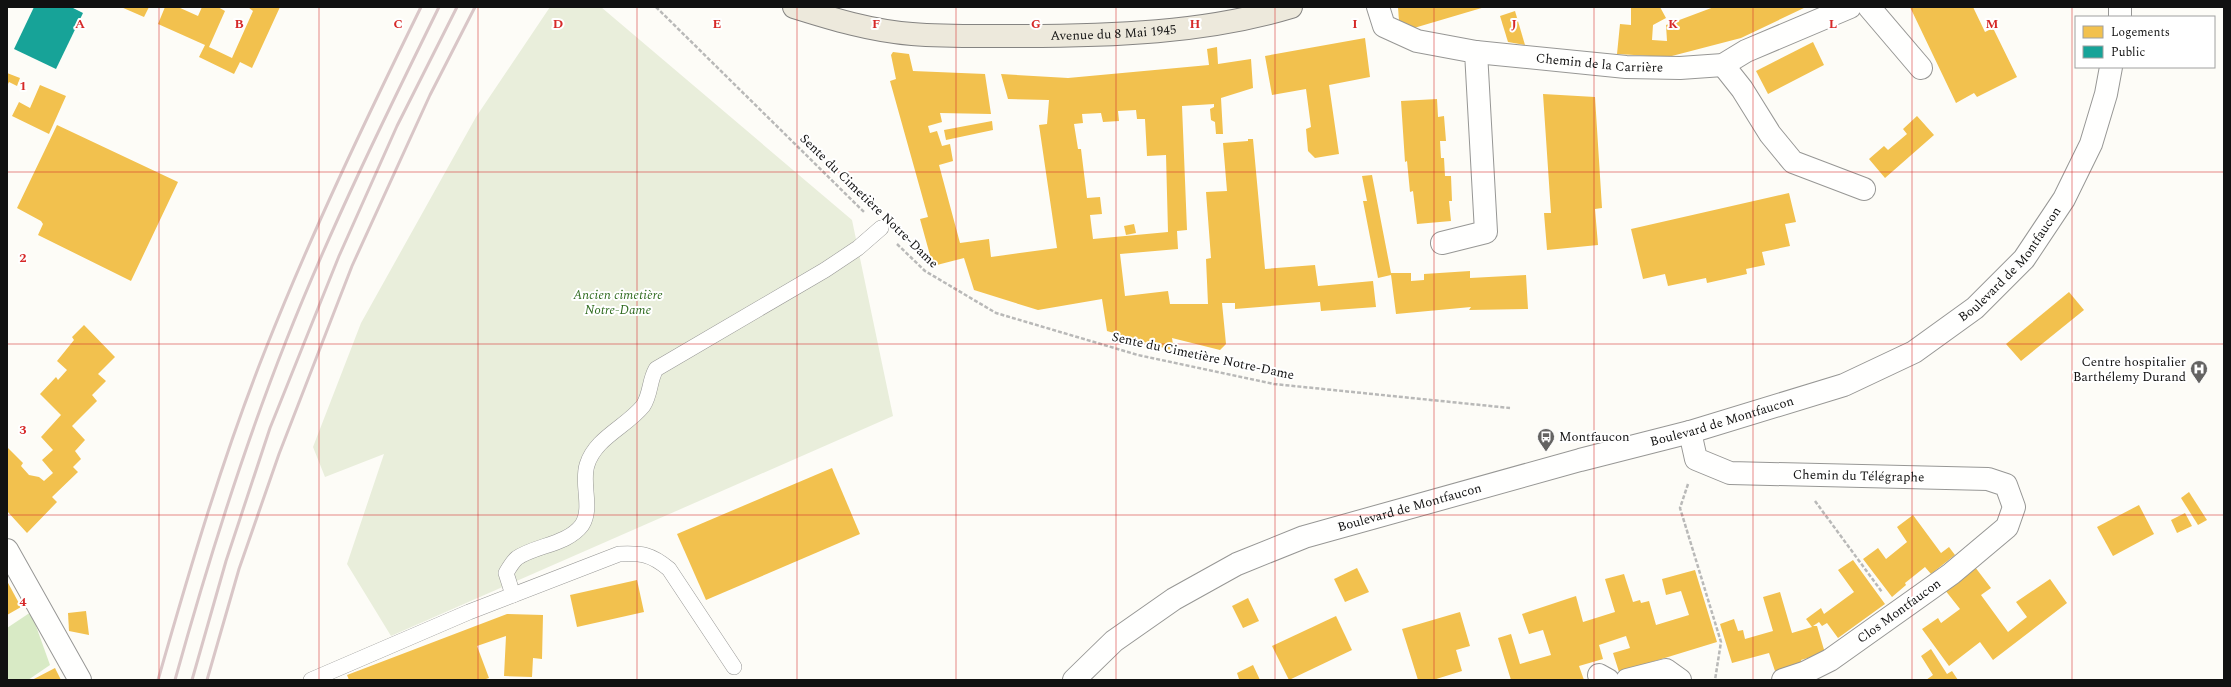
<svg xmlns="http://www.w3.org/2000/svg" width="2231" height="687" viewBox="0 0 2231 687" font-family="Spectral,serif">
	<style>
		.forest { fill: #d8eac5 }
		.cemetery { fill: #e9eedb }
		.homes { fill: #f2c14e; fill-rule: evenodd }
		.public { fill: #17a398 }
		.lines { fill: none; stroke-linecap: round; stroke-linejoin: round }
		.lane-casing { stroke: #979795; stroke-width: 16 }
		.street-casing { stroke: #979795; stroke-width: 24 }
		.primary-casing { stroke: #858482; stroke-width: 24 }
		.path { stroke: #b9b9b8; stroke-width: 2.5; stroke-dasharray: 4 2; stroke-linecap: butt }
		.lane { stroke: #fffffe; stroke-width: 15 }
		.street { stroke: #fffffe; stroke-width: 22 }
		.primary { stroke: #ede9dc; stroke-width: 22 }
		.rail { stroke: #d9c6c7; stroke-width: 3 }
		.grid { fill: none; stroke: #d62828; stroke-width: 1; stroke-opacity: 0.55 }
		.labels { text-anchor: middle; dominant-baseline: central; stroke-width: 4; stroke-linejoin: round; paint-order: stroke }
		.street-label { font-size: 13px; fill: #111; stroke: #fff }
		.park-label { font-size: 13px; font-style: italic; fill: #2f6b1f; stroke: #fff }
		.poi-label { font-size: 13px; fill: #111; stroke: #fff; text-anchor: end }
		.grid-label { font-size: 13px; text-anchor: middle; font-weight: bold; fill: #d62828; stroke: #fff; stroke-width: 4; stroke-linejoin: round; paint-order: stroke }
	</style>
	<rect width="100%" height="100%" fill="#fdfcf7"/>
	<path class="forest" d="M31,612L50,665L28,680H7V628Z"/>
	<path class="cemetery" d="M550,7H601L852,220L893,416L391,636L347,564L384,454L325,477L313,447L361,323L476,117Z"/>
	<g class="homes">
		<path d="M121,7H149L144,17Z"/>
		<path d="M165,7H178L198,16L202,7H218L225,11L209,47L232,58L253,11L248,7H280L252,68L240,62L234,74L199,57L205,45L158,24Z"/>
		<path d="M1398,7H1485L1414,28L1399,21Z"/>
		<path d="M1631,7H1660L1666,18L1653,25L1652,40L1667,41L1666,25L1714,7H1806L1741,38L1668,57L1617,54L1620,24L1631,25Z"/>
		<path d="M1910,7H1973L1985,32L1993,28L2017,77L1977,97L1974,93L1956,103Z"/>
		<path d="M1515,11L1525,45L1508,42L1500,16Z"/>
		<path d="M1365,38L1370,77L1329,85L1339,154L1315,158L1308,151L1306,129L1311,127L1306,89L1272,95L1265,56Z"/>
		<path d="M1813,42L1824,65L1768,94L1756,71Z"/>
		<path d="M1217,47L1218,64L1251,59L1253,88L1221,98L1223,134H1216L1215,122L1211,120L1210,109L1214,107V104L1182,106L1187,230L1177,231L1178,249L1120,254L1125,296L1168,291L1170,304H1208L1206,259L1211,258L1206,192L1227,191L1223,143L1248,141V139H1253L1265,269L1315,265L1318,286L1373,281L1376,307L1321,311L1320,302L1235,309V303H1222L1226,344L1220,350L1172,338L1174,351L1107,331L1102,299L1038,310L974,290L964,258L933,266L920,219L928,217L890,81L896,79L891,55L893,52L909,54L913,71L985,74L991,114L940,113L942,122L928,126L930,133L937,131L942,146L950,144L953,161L939,165L960,243L989,239L991,257L1057,248L1039,125L1047,124L1049,100L1008,99L1001,74L1068,78L1209,65L1207,49ZM1136,110L1137,119H1145L1147,156L1166,155L1168,232L1093,239L1090,215L1102,214L1100,197L1087,198L1081,149H1078L1074,124L1083,123L1082,114L1101,113L1103,122L1119,121L1118,111Z"/>
		<path d="M7,73L20,78L17,86L9,82L7,86Z"/>
		<path d="M40,85L66,96L49,134L12,116L19,102L30,108Z"/>
		<path d="M1543,94L1595,97L1602,208L1595,209L1598,245L1547,250L1544,213H1551Z"/>
		<path d="M1437,99L1438,117L1444,116L1446,141H1440L1441,158H1444L1445,176H1451L1452,201H1449L1451,221L1417,224L1413,191L1410,192L1407,161L1405,162L1401,101Z"/>
		<path d="M1917,116L1934,135L1885,178L1869,159L1884,146L1888,150L1907,134L1903,129Z"/>
		<path d="M992,121L993,130L946,140L944,130Z"/>
		<path d="M57,125L178,182L131,281L38,235L43,224L41,221L17,208Z"/>
		<path d="M1372,175L1391,273H1411V281L1424,280V274L1470,271V278L1526,275L1528,309L1469,310L1471,307L1396,314L1391,275L1378,278L1363,201H1367L1362,176Z"/>
		<path d="M1789,193L1796,222L1785,224L1790,246L1762,252L1765,265L1746,269L1747,274L1707,283L1706,278L1668,286L1665,274L1643,279L1631,229Z"/>
		<path d="M1134,224L1136,233L1126,235L1124,226Z"/>
		<path d="M2069,292L2084,310L2021,361L2006,344Z"/>
		<path d="M84,325L115,357L98,374L106,381L92,395L97,401L72,426L85,440L75,451L81,459L73,467L78,472L52,497L57,502L27,533L7,511V447L23,463L21,466L29,475L39,477L44,481L53,473L42,460L53,450L41,437L61,415L40,394L56,377L58,380L67,370L57,361L74,340L72,337Z"/>
		<path d="M832,468L860,534L706,600L677,534Z"/>
		<path d="M2189,492L2207,520L2198,525L2181,498Z"/>
		<path d="M2139,505L2154,534L2113,556L2097,527Z"/>
		<path d="M2185,513L2192,526L2177,533L2171,520Z"/>
		<path d="M1913,515L1941,553L1949,547L1955,555L1931,574L1925,567L1905,583L1906,585L1892,597L1863,559L1878,548L1886,559L1907,542L1897,527Z"/>
		<path d="M1853,560L1885,604L1838,638L1827,623L1822,626L1819,622L1813,626H1817L1825,653L1801,660L1802,663L1775,671L1769,653L1732,663L1720,624L1734,619L1738,631L1743,630L1745,639L1773,631L1763,597L1780,592L1792,633L1812,627L1806,619L1821,608L1824,614L1854,592L1838,570Z"/>
		<path d="M1975,567L1991,588L1981,595L2008,632L2027,617L2016,602L2050,579L2067,603L1993,660L1980,642L1949,666L1922,629L1938,618L1941,623L1960,609L1945,590Z"/>
		<path d="M1357,568L1369,592L1345,602L1334,579Z"/>
		<path d="M1695,570L1717,642L1619,672L1613,653L1630,648L1626,636L1599,645L1603,659L1579,666L1584,680H1511L1498,638L1511,634L1520,664L1551,655L1543,630L1529,634L1522,614L1576,596L1583,622L1615,612L1605,579L1624,574L1633,602L1640,600L1641,603L1649,601L1656,625L1689,615L1681,591L1666,595L1662,579Z"/>
		<path d="M637,580L644,612L577,627L570,595Z"/>
		<path d="M7,581L21,607L7,615Z"/>
		<path d="M1248,598L1259,621L1243,628L1232,606Z"/>
		<path d="M86,611L89,635L69,631L68,613Z"/>
		<path d="M1460,612L1470,646L1456,650L1462,671L1433,680H1418L1402,629Z"/>
		<path d="M507,614L543,615L542,659L533,658L532,677L504,676L506,636L477,646L489,678L483,680H349L347,675Z"/>
		<path d="M1336,616L1352,650L1289,680L1272,646Z"/>
		<path d="M1931,649L1947,674L1952,671L1958,680H1926L1933,675L1921,656Z"/>
		<path d="M1253,665L1260,680H1237L1239,679L1237,673Z"/>
		<path d="M55,668L61,680H32Z"/>
	</g>
	<path class="public" d="M34,7H71L83,13L56,69L14,49Z"/>
	<g class="lines">
		<defs>
			<g id="lane">
				<path d="M513,595L506,573C509,568 513,561 517,558C536,545 567,545 582,525C593,508 581,484 587,465C595,438 626,427 643,406C651,394 649,381 656,369L825,270L858,248L881,228"/>
				<path d="M311,680L469,612L619,554C642,553 651,554 669,569L734,667"/>
			</g>
			<g id="street">
				<path d="M1378,7L1384,26L1417,41L1476,52L1486,232L1442,243"/>
				<path d="M1869,7L1921,68"/>
				<path d="M2120,7V17"/>
				<path id="s1" d="M1476,52L1626,67L1680,68L1723,65L1746,51L1850,7"/>
				<path d="M1723,65L1742,89L1770,134L1793,162L1864,189"/>
				<path id="s2" d="M1690,432L1696,459L1730,473L1988,479L2006,485L2014,507L2007,527L1951,574L1830,660L1804,673L1783,680"/>
				<path d="M7,550L80,680"/>
				<path d="M1599,675L1608,680"/>
				<path id="s3" d="M1074,680L1114,641L1174,599L1237,564L1304,537L1580,460L1690,432L1844,385L1914,352L1975,308L2024,259L2064,199L2091,144L2106,94L2111,67"/>
				<path d="M1627,680L1666,670L1680,680"/>
			</g>
			<g id="primary">
				<path id="s4" d="M794,7C832,19 872,31 912,34C948,37 985,36 1021,36C1110,36 1205,33 1291,7"/>
			</g>
		</defs>
		<use href="#lane" class="lane-casing"/>
		<use href="#street" class="street-casing"/>
		<use href="#primary" class="primary-casing"/>
		<g class="path">
			<path d="M656,7L865,213"/>
			<path d="M897,244L925,271L996,313L1138,355L1274,384L1510,408"/>
			<path d="M1688,484L1680,508L1721,642L1715,680"/>
			<path d="M1815,501L1882,592"/>
		</g>
		<use href="#lane" class="lane"/>
		<use href="#street" class="street"/>
		<use href="#primary" class="primary"/>
		<g class="rail">
			<path d="M158,680C190,568 223,456 266,348C312,232 366,119 421,7"/>
			<path d="M175,680C207,565 242,452 286,341C331,227 385,117 439,7"/>
			<path d="M192,680L226,561L270,428L339,256L397,126L457,7"/>
			<path d="M207,680L239,569L279,454L352,266L430,95L475,7"/>
		</g>
	</g>
	<path class="grid" d="M159,7V680M319,7V680M478,7V680M637,7V680M797,7V680M956,7V680M1116,7V680M1275,7V680M1434,7V680M1594,7V680M1753,7V680M1912,7V680M2072,7V680M7,172H2224M7,344H2224M7,515H2224"/>
	<defs>
		<symbol id="hospital-pin" viewBox="-11 -11 22 30"><path d="M0 17L-7.5 6A9.5 9.5 0 1 1 7.5 6Z" fill="#646362" stroke="#fff"/><path d="M-5-5h3v3.5h4V-5h3V5h-3V1.5h-4V5h-3Z" fill="#fff"/></symbol>
		<symbol id="bus-pin" viewBox="-11 -11 22 30"><path d="M0 17L-7.5 6A9.5 9.5 0 1 1 7.5 6Z" fill="#646362" stroke="#fff"/><path d="M-5-6H5V4H4V6H2V4H-2V6H-4V4H-5ZM-3.5-4V0h7V-4ZM-3.5 1.2v1.5H-2V1.2ZM2 1.2v1.5H3.5V1.2Z" fill="#fff"/></symbol>
	</defs>
	<g fill-rule="evenodd">
		<use href="#hospital-pin" x="2189" y="359" width="20" height="27"/>
		<use href="#bus-pin" x="1536" y="427" width="20" height="27"/>
	</g>
	<g class="labels">
		<g class="street-label">
			<text stroke="none"><textPath href="#s4" startOffset="323">Avenue du 8 Mai 1945</textPath></text>
			<text stroke="none"><textPath href="#s1" startOffset="124">Chemin de la Carrière</textPath></text>
			<text transform="translate(869 201) rotate(44)">Sente du Cimetière Notre-Dame</text>
			<text stroke="none"><textPath href="#s3" startOffset="1043">Boulevard de Montfaucon</textPath></text>
			<text transform="translate(1203 356) rotate(12)">Sente du Cimetière Notre-Dame</text>
			<text stroke="none"><textPath href="#s3" startOffset="707">Boulevard de Montfaucon</textPath></text>
			<text stroke="none"><textPath href="#s2" startOffset="193">Chemin du Télégraphe</textPath></text>
			<text stroke="none"><textPath href="#s3" startOffset="383">Boulevard de Montfaucon</textPath></text>
			<text transform="translate(1899 611) rotate(-36)">Clos Montfaucon</text>
		</g>
		<g class="park-label">
			<text x="618" y="295">Ancien cimetière<tspan x="618" dy="15">Notre-Dame</tspan></text>
		</g>
		<g class="poi-label">
			<text x="2186" y="362">Centre hospitalier<tspan x="2186" dy="15">Barthélemy Durand</tspan></text>
			<text x="1559" y="437" text-anchor="start">Montfaucon</text>
		</g>
	</g>
	<g class="grid-label">
		<text x="80" y="28">A</text>
		<text x="239" y="28">B</text>
		<text x="398" y="28">C</text>
		<text x="558" y="28">D</text>
		<text x="717" y="28">E</text>
		<text x="876" y="28">F</text>
		<text x="1036" y="28">G</text>
		<text x="1195" y="28">H</text>
		<text x="1355" y="28">I</text>
		<text x="1514" y="28">J</text>
		<text x="1673" y="28">K</text>
		<text x="1833" y="28">L</text>
		<text x="1992" y="28">M</text>
		<text x="23" y="90">1</text>
		<text x="23" y="262">2</text>
		<text x="23" y="434">3</text>
		<text x="23" y="606">4</text>
	</g>
	<rect width="2231" height="687" fill="none" stroke="#111111" stroke-width="16"/>
	<rect x="2075" y="16" width="140" height="52" fill="#ffffff" stroke="#a0a0a0"/>
	<rect x="2083" y="26" width="20" height="12" fill="#f2c14e" stroke="#a0a0a0"/>
	<text x="2111" y="36" font-size="12" fill="#111111">Logements</text>
	<rect x="2083" y="46" width="20" height="12" fill="#17a398" stroke="#a0a0a0"/>
	<text x="2111" y="56" font-size="12" fill="#111111">Public</text>
</svg>
